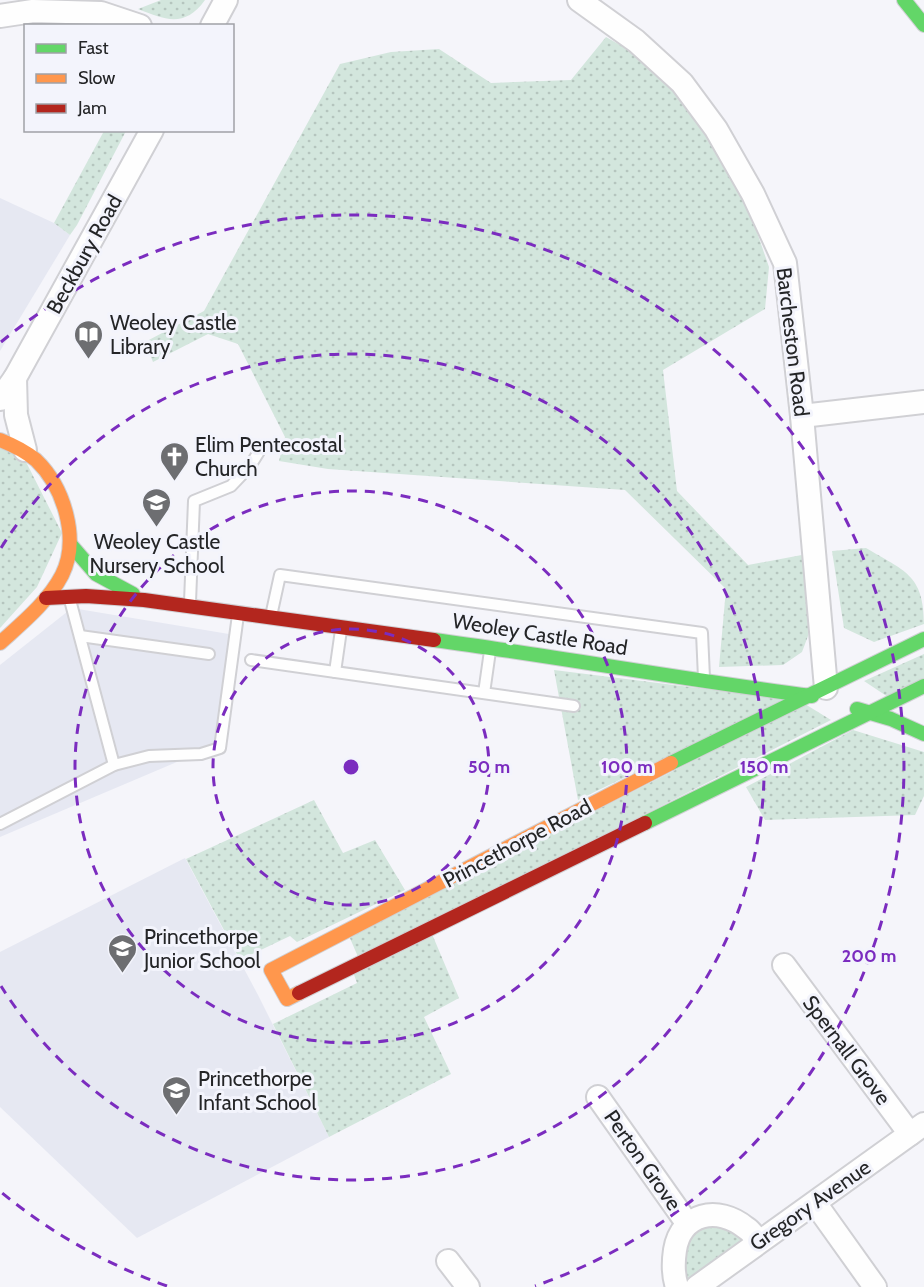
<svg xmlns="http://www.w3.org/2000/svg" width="924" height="1287" viewBox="0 0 924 1287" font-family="Cabin,sans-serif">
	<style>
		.built { fill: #e6e8f2 }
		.grass { fill: url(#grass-dots) }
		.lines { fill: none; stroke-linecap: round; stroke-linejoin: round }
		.lane-casing { stroke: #d0d0d4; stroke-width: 14 }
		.street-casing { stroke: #d0d0d4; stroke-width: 26 }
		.fast-casing { stroke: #d0d0d4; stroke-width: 16 }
		.slow-casing { stroke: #d0d0d4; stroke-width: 16 }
		.jam-casing { stroke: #d0d0d4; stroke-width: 16 }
		.lane { stroke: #fefefe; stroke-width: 10 }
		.street { stroke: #fefefe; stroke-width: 22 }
		.fast { stroke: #63d668; stroke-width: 14 }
		.slow { stroke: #ff974d; stroke-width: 14 }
		.jam { stroke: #b3261e; stroke-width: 14 }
		.ring { fill: none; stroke: #7b2cbf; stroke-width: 3; stroke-dasharray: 10 8 }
		.labels { text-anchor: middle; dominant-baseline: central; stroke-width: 6; stroke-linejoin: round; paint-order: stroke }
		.street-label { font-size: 21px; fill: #242527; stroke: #f3f4fc }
		.poi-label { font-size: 21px; fill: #242527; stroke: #f3f4fc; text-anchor: start }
		.centre { fill: #7b2cbf; stroke: #f3f4fc; stroke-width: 3 }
		.ring-label { font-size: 18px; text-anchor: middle; font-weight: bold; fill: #7b2cbf; stroke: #f3f4fc; stroke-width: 6; stroke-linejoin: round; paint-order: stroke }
	</style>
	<defs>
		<pattern id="grass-dots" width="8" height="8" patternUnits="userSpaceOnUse" patternTransform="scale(1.5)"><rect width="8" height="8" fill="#d3e6dd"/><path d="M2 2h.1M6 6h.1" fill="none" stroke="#b5c5be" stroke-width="1.8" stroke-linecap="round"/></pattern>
	</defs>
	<rect width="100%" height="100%" fill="#f5f5fa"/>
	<g class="built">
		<path d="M0,198L54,223L70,235L0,351Z"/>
		<path d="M72,608L241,636L217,745L0,837V665Z"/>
		<path d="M185,858L258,995L329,1137L137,1238L0,1107V952Z"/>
	</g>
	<g class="grass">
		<path d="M161,0H205C185,28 165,20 138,9Z"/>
		<path d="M606,37L629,50L673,90L707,135L745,198L769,267L765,309L663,370L677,491L748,565L807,554L808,636L802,652L783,665L719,667L726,589L625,490L328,469L279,461L285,437L238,344L208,334L153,362L145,342L204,311L340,64L391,52L439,49L491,83L571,80Z"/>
		<path d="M104,131H126L77,225L70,235L54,223Z"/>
		<path d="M0,446L22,454L62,533L37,587L0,628Z"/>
		<path d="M866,548C904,571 924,574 924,624L874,642L844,628L832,551Z"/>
		<path d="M924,654V680L888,697L864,681Z"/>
		<path d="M554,670L787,699L578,800Z"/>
		<path d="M805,704L831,720L359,959L349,936Z"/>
		<path d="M853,730L924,752V796L915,815L765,820L746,787Z"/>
		<path d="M314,800L343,853L375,840L405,890L297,942L290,936L240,960L186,859Z"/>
		<path d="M432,934L459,998L424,1017L451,1074L329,1137L273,1024L357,983L352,969Z"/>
		<path d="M709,1219L751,1241L682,1287L679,1244Z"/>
	</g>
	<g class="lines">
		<defs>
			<g id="lane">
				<path d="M70,600L114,765"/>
				<path d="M190,602L194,501L231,486L250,466L260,450"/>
				<path d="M271,616L280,575L702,633L704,678"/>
				<path d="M80,636L209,654"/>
				<path d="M251,660L574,706"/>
				<path d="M335,672L341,630"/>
				<path d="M484,693L490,651"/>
				<path d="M0,824L114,765L149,756L201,754L220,748L238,615"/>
			</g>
			<g id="street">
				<path d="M579,0L636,41L682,83L716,129L753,194L785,263L802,416L826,688"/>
				<path d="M0,16L33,11L101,13L140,26"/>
				<path d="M212,26L226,0"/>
				<path d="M15,378L16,415L25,450"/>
				<path d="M0,399L15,378L152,130"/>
				<path d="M802,416L924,402"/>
				<path d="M784,965L910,1134"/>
				<path d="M598,1097L687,1223"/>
				<path d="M815,1203L875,1287"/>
				<path d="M448,1261L468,1287"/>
				<path d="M677,1287C673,1275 673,1263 675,1250C681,1213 718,1205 746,1228C751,1231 755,1237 758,1242"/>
				<path d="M697,1287L924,1124"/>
			</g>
			<g id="fast">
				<path d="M904,0L924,25"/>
				<path d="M71,545L96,574L133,594"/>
				<path d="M434,640C560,657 686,680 812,696"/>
				<path d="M857,709L891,719L924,734"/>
				<path d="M671,763L924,639"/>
				<path d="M645,823L924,686"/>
			</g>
			<g id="slow">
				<path d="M0,440C13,445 25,451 36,460C64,487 80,539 62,575C48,602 22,623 0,643"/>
				<path d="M299,993L287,999L271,970L671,763"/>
			</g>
			<g id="jam">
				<path d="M46,598L86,596L144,600L434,640"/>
				<path d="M299,993L645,823"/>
			</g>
		</defs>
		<use href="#lane" class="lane-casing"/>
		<use href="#street" class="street-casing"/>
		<use href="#fast" class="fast-casing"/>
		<use href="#slow" class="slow-casing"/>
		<use href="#jam" class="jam-casing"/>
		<use href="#lane" class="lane"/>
		<use href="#street" class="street"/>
		<use href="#fast" class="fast"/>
		<use href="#slow" class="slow"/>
		<use href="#jam" class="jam"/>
	</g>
	<g class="ring">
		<circle cx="351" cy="767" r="138"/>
		<circle cx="351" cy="767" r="276"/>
		<path d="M1 548A413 413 0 1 1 1 986"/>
		<path d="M167 1286A551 551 0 0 1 1 1192M1 342A551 551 0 1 1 535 1286"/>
	</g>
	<defs>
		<symbol id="library-pin" viewBox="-11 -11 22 30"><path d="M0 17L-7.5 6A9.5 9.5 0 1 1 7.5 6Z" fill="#6d6e71" stroke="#f3f4fc"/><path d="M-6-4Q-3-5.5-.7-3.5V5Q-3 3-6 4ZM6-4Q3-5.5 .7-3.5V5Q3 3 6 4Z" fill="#fff"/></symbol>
		<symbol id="church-pin" viewBox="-11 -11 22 30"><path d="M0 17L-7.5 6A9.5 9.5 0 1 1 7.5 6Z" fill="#6d6e71" stroke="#f3f4fc"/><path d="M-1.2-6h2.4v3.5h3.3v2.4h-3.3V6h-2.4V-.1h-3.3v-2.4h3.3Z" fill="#fff"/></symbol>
		<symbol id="school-pin" viewBox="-11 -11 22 30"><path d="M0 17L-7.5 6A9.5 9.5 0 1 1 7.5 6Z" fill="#6d6e71" stroke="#f3f4fc"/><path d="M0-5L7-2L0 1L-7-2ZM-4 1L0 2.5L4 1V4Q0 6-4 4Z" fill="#fff"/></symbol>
	</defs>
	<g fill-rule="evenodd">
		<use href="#library-pin" x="72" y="318" width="33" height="45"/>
		<use href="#church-pin" x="158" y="440" width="33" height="45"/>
		<use href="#school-pin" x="140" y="486" width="33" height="45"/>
		<use href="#school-pin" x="106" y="932" width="33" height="45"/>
		<use href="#school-pin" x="160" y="1074" width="33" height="45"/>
	</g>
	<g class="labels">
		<g class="street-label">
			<text transform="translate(84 254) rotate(-61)">Beckbury Road</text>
			<text transform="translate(793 342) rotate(83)">Barcheston Road</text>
			<text transform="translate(540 634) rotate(9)">Weoley Castle Road</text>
			<text transform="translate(517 843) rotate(-28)">Princethorpe Road</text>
			<text transform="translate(847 1050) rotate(53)">Spernall Grove</text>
			<text transform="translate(643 1160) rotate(55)">Perton Grove</text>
			<text transform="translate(810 1205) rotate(-35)">Gregory Avenue</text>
		</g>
		<g class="poi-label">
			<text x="110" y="322">Weoley Castle<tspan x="110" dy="24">Library</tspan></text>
			<text x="195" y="444">Elim Pentecostal<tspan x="195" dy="24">Church</tspan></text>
			<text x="157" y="541" text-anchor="middle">Weoley Castle<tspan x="157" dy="24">Nursery School</tspan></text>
			<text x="144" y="936">Princethorpe<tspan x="144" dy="24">Junior School</tspan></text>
			<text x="198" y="1078">Princethorpe<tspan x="198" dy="24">Infant School</tspan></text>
		</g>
	</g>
	<circle cx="351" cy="767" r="9" class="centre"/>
	<g class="ring-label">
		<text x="489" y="773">50 m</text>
		<text x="627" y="773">100 m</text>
		<text x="764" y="773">150 m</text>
		<text x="869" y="962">200 m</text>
	</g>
	<rect x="24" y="24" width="210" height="108" fill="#f3f4fc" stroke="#a0a1a7" stroke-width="1.5"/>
	<rect x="36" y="44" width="30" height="9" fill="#63d668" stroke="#a0a1a7" stroke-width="1.5"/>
	<text x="78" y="54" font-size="18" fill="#242527">Fast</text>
	<rect x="36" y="74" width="30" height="9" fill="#ff974d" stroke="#a0a1a7" stroke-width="1.5"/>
	<text x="78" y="84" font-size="18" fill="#242527">Slow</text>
	<rect x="36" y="104" width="30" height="9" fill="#b3261e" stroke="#a0a1a7" stroke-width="1.5"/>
	<text x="78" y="114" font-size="18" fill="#242527">Jam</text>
</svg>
